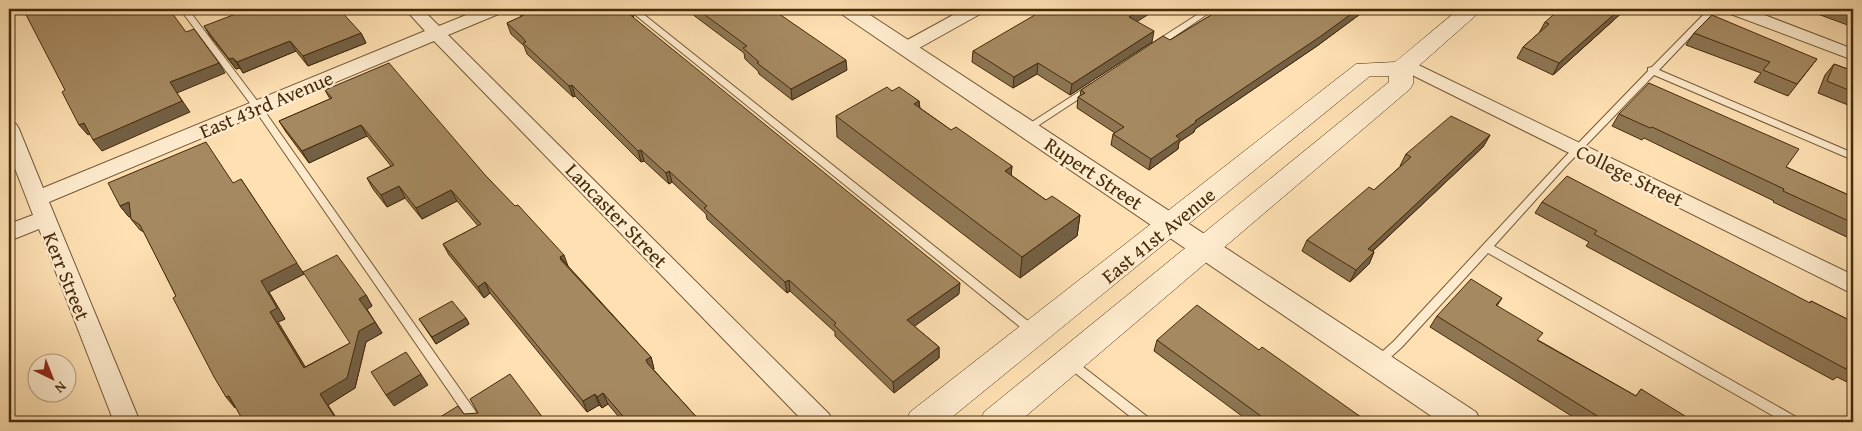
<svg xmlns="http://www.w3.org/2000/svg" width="1862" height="431" viewBox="0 0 1862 431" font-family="'Gentium Book Plus',serif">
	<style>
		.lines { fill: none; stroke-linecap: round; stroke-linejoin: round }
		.service-casing { stroke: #735834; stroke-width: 2 }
		.minor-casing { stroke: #735834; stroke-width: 2 }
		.tertiary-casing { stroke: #735834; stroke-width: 2 }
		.secondary-casing { stroke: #452a0a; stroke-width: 1 }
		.service { fill: #feebcd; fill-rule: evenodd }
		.minor { fill: #feebcd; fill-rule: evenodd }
		.tertiary { fill: #feebcd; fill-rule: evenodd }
		.secondary { fill: #feebcd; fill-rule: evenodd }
		.wall { fill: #8e7653; stroke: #452a0a }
		.shaded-wall { fill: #746044; stroke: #452a0a }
		.building { fill: #a58961; stroke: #452a0a }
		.labels { text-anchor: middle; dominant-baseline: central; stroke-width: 5; stroke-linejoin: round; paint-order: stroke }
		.street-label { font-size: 20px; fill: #452a0a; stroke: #feebcd }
	</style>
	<rect width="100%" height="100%" fill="#fee0b2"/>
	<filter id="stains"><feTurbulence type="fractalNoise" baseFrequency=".004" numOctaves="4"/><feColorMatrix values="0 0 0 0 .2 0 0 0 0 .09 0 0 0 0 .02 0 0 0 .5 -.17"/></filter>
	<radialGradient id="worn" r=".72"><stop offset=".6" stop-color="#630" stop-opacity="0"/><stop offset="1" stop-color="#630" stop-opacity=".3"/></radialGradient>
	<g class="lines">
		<defs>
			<g id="service">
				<path d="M180,9H188L261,106L483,422H470L255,110Z"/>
				<path d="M628,9H637L1038,329L1040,332L1038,335L1034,336L1030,335Z"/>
				<path d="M1206,9H1215L1159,47H1153V43Z"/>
				<path d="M1709,9H1717L1659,70L1853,153V160L1654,75L1566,166L1494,246L1798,418L1800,422H1784L1488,253L1402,347L1382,365L1378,367L1374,365L1372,362L1374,359L1394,341L1560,162L1648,71V68L1652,67Z"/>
				<path d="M1091,84L1094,85L1095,87L1094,89L1030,131H1024L1022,129L1024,127Z"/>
				<path d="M1069,357L1073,359L1149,418L1151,422H1137L1065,365L1063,362L1065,359Z"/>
			</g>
			<g id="minor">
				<path d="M405,9H422L439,26L481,9H503L501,13L448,35L829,414L833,422H804L434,41L49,202L140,422H114L39,229L9,241V224L33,215L9,153V123L16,124L19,129L43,188L425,31Z"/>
				<path d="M964,9H985L982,13L912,52H900L897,48L900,44Z"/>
				<path d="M1725,9H1749L1853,49V60L1728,13Z"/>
				<path d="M1406,59L1853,275V294L1400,69L1397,65L1400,61Z"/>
			</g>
			<path id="tertiary" d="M836,9H861L1476,412L1481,422H1440L840,13Z"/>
			<path id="secondary" d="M1459,9H1483L1413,71V84L1410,89L1019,422H980L984,412L1389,82V76H1370L946,422H906L910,412L1356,64L1395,62Z"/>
		</defs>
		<use href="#service" class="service-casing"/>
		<use href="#minor" class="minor-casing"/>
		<use href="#tertiary" class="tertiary-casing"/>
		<use href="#secondary" class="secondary-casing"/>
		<use href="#service" class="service"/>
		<use href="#minor" class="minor"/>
		<use href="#tertiary" class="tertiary"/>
		<use href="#secondary" class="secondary"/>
	</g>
	<g class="wall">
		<path d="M676,9H772L847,70L792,100L759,74L758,71L745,59L744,53L688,11L684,13L680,9L677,10Z"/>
		<path d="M1221,9H1367L1317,46L1195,129L1194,132L1179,142L1178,149L1149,170L1111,145L1113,134L1115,133L1077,108L1078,97L1080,96L1081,90L1170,40Z"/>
		<path d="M1626,9L1553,75L1517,58L1523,47L1539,33L1545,22Z"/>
		<path d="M1804,9H1853V27Z"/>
		<path d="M520,11L634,16L632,17L959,294L914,326L939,347V358L894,393L835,336V332L790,291L787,293L707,219L706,214L672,182L669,184L644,161L641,162L575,96L573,97L527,54L524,46L511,34L507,23L521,17Z"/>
		<path d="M1137,21L1152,42L1070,95L1037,74L1013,88L972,62L973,51Z"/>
		<path d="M204,26L361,33L366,43L308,66L296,51L243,73L240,68L236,69L210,36Z"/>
		<path d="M1694,33L1817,59L1788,96L1754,82L1761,73L1686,45Z"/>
		<path d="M1834,64L1853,71V107L1818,93L1825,75Z"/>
		<path d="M325,90L486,176L651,357L654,369H653L701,422H623L608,404L602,408L599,405L587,412L490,293L484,298L449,255L443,244L478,226L457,201L422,219L405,198L387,207L373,189L367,178L391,166L367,136L309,163L286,132L279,121L330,99Z"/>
		<path d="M892,91L919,101L920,108L951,130L1012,166L1011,175L1046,200L1080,215L1077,236L1020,278L837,137L836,116Z"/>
		<path d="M1619,114L1786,167L1853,197V240L1773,202L1774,201L1644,138L1642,140L1612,126Z"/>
		<path d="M1490,135L1483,147L1373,251L1374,252L1369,264L1350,282L1302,251L1307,240L1374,190L1401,166H1400L1406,154Z"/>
		<path d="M233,183L304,274L269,292L285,319L278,322L305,367L350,343L366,295L372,306L367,309L382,333L366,342L355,388L328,405L176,296L144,232L140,230L131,219V216L129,217L120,206Z"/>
		<path d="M1542,202L1809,303L1811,301L1853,322V385L1837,377L1833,380L1586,246L1589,242L1535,213Z"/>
		<path d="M1502,298L1497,306L1538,340L1636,396L1641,389L1688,422H1581L1430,327L1437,316Z"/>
		<path d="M466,318L469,324L436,344L419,319Z"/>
		<path d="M1157,340L1259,350L1368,422H1250L1154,351Z"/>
	</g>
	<g class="shaded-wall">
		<path d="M623,9H632L634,16L626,20Z"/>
		<path d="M643,9H650L643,12Z"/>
		<path d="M684,9H688V11L684,13Z"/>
		<path d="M1142,9H1157L1127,28L1129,17Z"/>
		<path d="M1358,9H1367L1317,46L1195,129L1194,132L1179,142L1178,149L1149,170L1151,159L1176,136L1195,121Z"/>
		<path d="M1620,9H1626L1553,75L1559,63Z"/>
		<path d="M1154,31L1152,42L1070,95L1072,84Z"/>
		<path d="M361,33L366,43L308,66L303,56Z"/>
		<path d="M290,41L296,51L243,73L237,62Z"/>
		<path d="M233,58L240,68L236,69L229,59Z"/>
		<path d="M846,60L847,70L792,100L791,89Z"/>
		<path d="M219,63L225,73L177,93L190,112L102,151L93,140L170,82Z"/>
		<path d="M1038,63L1037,74L1013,88L1014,77Z"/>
		<path d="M572,85L575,96L573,97L569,86Z"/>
		<path d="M919,101L920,122L914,104Z"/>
		<path d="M84,123L92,133L88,135L79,125Z"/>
		<path d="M361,125L367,136L309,163L302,151Z"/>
		<path d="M1490,135L1483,147L1363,260L1368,249Z"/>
		<path d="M641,150L644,161L641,162L638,151Z"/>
		<path d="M1012,166L1010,187L1005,171Z"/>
		<path d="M669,171L672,182L669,184L666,173Z"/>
		<path d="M241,179L304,274L269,292L285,319L278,322L312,378L304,368L270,312L261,281Z"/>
		<path d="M399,186L405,198L387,207L381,195Z"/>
		<path d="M451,190L457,201L422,219L416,208Z"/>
		<path d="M129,202L138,213L129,217L120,206Z"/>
		<path d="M1080,215L1077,236L1020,278L1022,257Z"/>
		<path d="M1374,252L1369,264L1350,282L1356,270Z"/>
		<path d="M564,255L568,266L560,257Z"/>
		<path d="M789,280L790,291L787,293L785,282Z"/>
		<path d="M485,282L490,293L484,298L478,287Z"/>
		<path d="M960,283L959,294L908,331L907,320Z"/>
		<path d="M366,295L372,306L366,310L359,299Z"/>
		<path d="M466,318L469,324L436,344L432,337Z"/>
		<path d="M375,322L382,333L366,342L355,388L328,405L339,422H338L320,394L359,331Z"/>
		<path d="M939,347V358L894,393L893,382Z"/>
		<path d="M651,357L654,369L650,372L646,360Z"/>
		<path d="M421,374L428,385L394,406L386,395Z"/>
		<path d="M603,393L608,404L602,408L597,397Z"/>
		<path d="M595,394L599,405L587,412L583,401Z"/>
		<path d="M229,396L235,408L226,397Z"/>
		<path d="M492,416L496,422H483Z"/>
	</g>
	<g class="building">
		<path d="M23,9H169L186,32L194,29L219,63L170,82L182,101L93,140L84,123L79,125L62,92L65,90Z"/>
		<path d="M249,9H339L361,33L303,56L290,41L237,62L233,58L229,59L204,26Z"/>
		<path d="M525,9H623L960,283L907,320L939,347L893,382L834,325L836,323L789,280L785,282L704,208L707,206L669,171L666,173L641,150L638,151L572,85L569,86L523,43L526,42L522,37L507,23L524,15L520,11Z"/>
		<path d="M697,9H772L846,60L791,89L757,63L759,62L743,48L747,46Z"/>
		<path d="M1045,9H1142L1129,17L1154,31L1072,84L1038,63L1014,77L973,51Z"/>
		<path d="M1221,9H1358L1321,36L1195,121L1196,122L1176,136L1180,139L1151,159L1113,134L1124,127L1078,97L1085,93L1081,90L1163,36L1170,40Z"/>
		<path d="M1560,9H1620L1559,63L1523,47L1549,24L1545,22Z"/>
		<path d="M1712,15L1817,59L1797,84L1763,70L1770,62L1694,33Z"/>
		<path d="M389,63L486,176L515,206L518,205L564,255L560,257L561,260L651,357L646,360L648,364L701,422H628L603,393L597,397L595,394L583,401L485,282L478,287L443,244L481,224L451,190L416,208L399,186L381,195L367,178L394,165L361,125L302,151L279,121L332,98L325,90Z"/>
		<path d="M1834,64L1853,71V92L1827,81Z"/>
		<path d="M1649,83L1799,149L1786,167L1853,197V223L1783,191L1784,189L1652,127L1650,128L1619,114Z"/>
		<path d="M887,87L892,91L899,87L919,101L914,104L951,130L956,127L1012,166L1005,171L1046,200L1052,196L1080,215L1022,257L836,116Z"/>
		<path d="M1451,116L1490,135L1368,249L1374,252L1356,270L1307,240L1369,187L1374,190L1411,157L1406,154Z"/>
		<path d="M206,142L233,183L241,179L297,263L261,281L277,308L270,312L304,368L350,343L303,272L337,255L366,295L359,299L375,322L359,331L347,378L320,394L338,422H244L229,396L226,397L214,377L173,298L176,296L140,225L131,219L129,202L120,206L108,183Z"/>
		<path d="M1567,176L1810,303L1811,301L1853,322V367L1848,365L1846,369L1594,234L1597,231L1542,202Z"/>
		<path d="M1471,279L1502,298L1496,305L1543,333L1537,340L1636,396L1641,389L1685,416L1683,419L1688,422H1607L1437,316Z"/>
		<path d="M452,301L466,318L432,337L419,319Z"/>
		<path d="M1197,305L1259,350L1262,347L1368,422H1269L1157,340Z"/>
		<path d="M406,352L421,374L386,395L371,372Z"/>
		<path d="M510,374L546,422H497L492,416L483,422H432L458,406L464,414L478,413L470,399Z"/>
	</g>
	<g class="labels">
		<g class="street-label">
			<text transform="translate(266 104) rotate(-23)">East 43rd Avenue</text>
			<text transform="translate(1094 173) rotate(34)">Rupert Street</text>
			<text transform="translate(1630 175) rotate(26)">College Street</text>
			<text transform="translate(617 215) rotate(46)">Lancaster Street</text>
			<text transform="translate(1158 235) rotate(-39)">East 41st Avenue</text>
			<text transform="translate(67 276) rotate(68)">Kerr Street</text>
		</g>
	</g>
	<rect width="1862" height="431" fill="none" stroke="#fee0b2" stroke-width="30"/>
	<rect x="10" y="10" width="1842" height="411" fill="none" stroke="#452a0a" stroke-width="2.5"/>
	<rect x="15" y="15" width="1832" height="401" fill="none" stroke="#452a0a"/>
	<g transform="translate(52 378) rotate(137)"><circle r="24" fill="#feebcd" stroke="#b49e7f"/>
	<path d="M0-4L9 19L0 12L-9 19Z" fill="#8f2418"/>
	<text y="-8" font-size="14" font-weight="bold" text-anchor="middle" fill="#452a0a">N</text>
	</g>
	<rect width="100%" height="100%" filter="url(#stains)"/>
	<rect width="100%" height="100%" fill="url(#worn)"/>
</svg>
